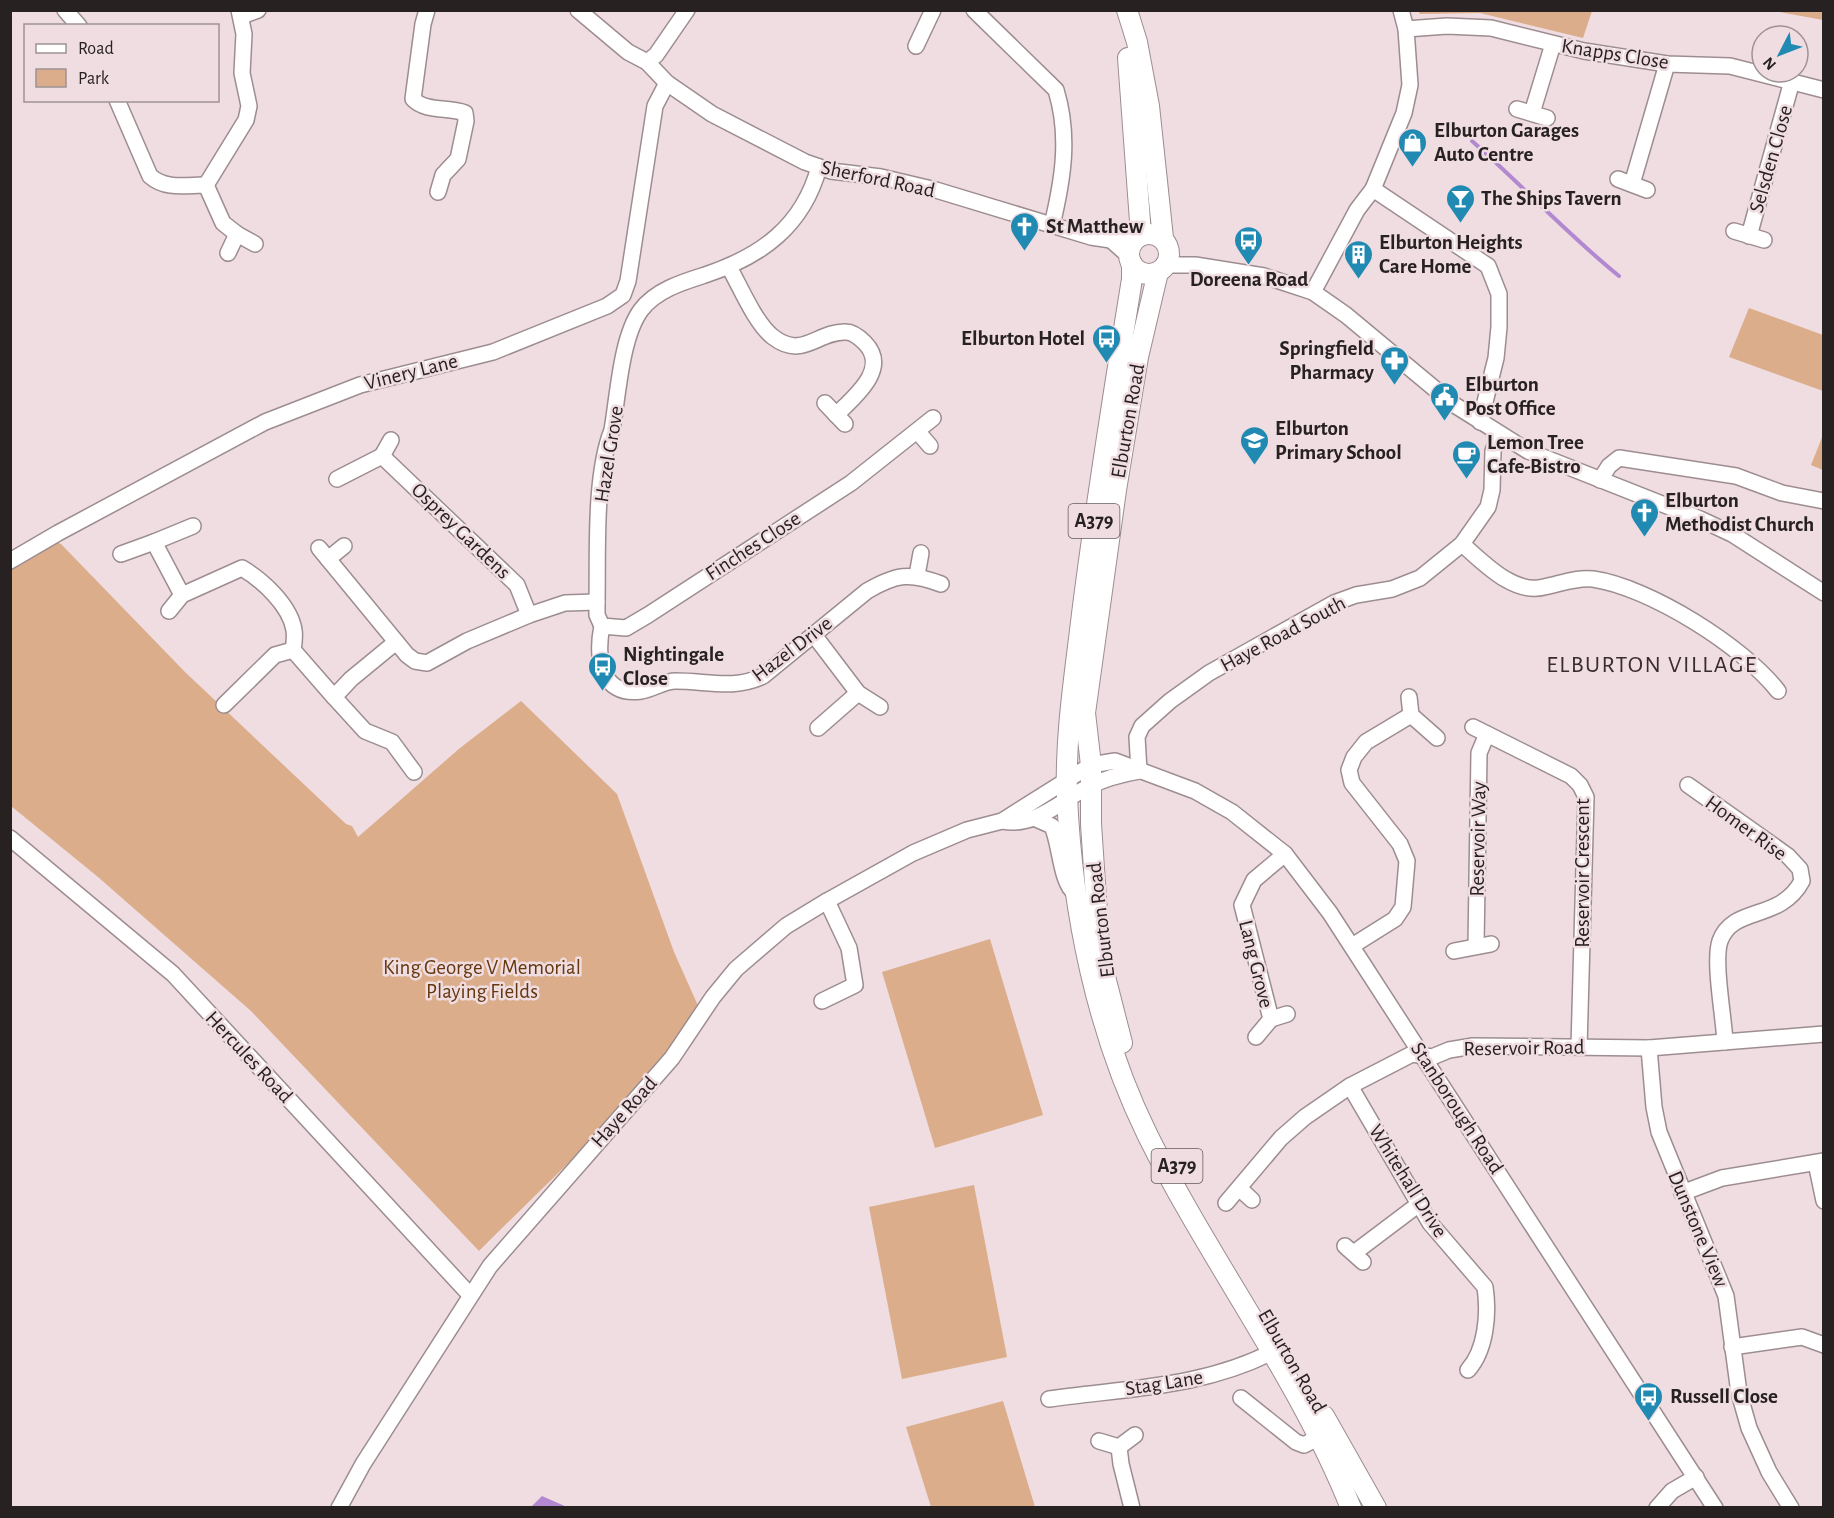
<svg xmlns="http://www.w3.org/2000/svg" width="1834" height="1518" viewBox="0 0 1834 1518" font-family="'Alegreya Sans',sans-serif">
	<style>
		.green { fill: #dbad8b }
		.water { fill: #b289d1 }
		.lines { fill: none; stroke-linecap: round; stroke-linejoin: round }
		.stream { stroke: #b289d1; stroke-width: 4 }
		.minor-casing { stroke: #9d8d90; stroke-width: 18 }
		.major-casing { stroke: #9d8d90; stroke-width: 22 }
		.minor { stroke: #fff; stroke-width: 15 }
		.major { stroke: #fff; stroke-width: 20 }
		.labels { text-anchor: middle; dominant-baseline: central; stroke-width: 5; stroke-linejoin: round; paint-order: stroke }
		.shield { fill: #efdde1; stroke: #64595b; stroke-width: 1.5 }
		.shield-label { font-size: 20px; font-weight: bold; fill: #282122 }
		.street-label { font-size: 21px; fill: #282122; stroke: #efdde1 }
		.poi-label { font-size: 21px; font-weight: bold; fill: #282122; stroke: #efdde1; text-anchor: start }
		.park-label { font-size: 21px; fill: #65370d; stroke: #efdde1 }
		.quarter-label { font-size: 24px; letter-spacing: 1.5px; fill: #392c2f; stroke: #efdde1 }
	</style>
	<rect width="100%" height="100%" fill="#efdde1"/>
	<g class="green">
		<path d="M1418,11H1592L1583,38L1480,13L1420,14Z"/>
		<path d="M1774,11H1823V20Z"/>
		<path d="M1749,308L1823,335V391L1729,357Z"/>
		<path d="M1823,435V470L1811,465Z"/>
		<path d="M54,541L61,544L185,672L346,824L352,826L358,837L460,748L521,701L617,794L674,952L700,1010C639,1100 555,1175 479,1251L251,1011L98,877L11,806V569Z"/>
		<path d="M990,939L1043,1115L935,1148L882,972Z"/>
		<path d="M974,1185L1007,1357L902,1379L869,1207Z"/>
		<path d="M1003,1401L1035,1507H931L906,1427Z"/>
	</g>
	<path class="water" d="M542,1496L567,1507H531Z"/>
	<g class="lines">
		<path class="stream" d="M1472,141C1522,185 1567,234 1619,276"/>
		<defs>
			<g id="minor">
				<path d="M65,10L79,26"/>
				<path d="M427,10L423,24L413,99C425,112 449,107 465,113L466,121L458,159L443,175L438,192"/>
				<path d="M578,10L628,52L647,62L667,83L712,114L805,162L831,171L881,177L936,190L1091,237L1111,240L1136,238"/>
				<path d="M974,10L1056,90C1070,136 1063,179 1052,225"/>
				<path d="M242,16L258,10"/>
				<path d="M1406,29L1447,26L1491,28L1584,51L1667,64L1730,66L1824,90"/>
				<path d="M916,46L933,10"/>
				<path d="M647,62L656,55L687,10"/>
				<path d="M117,100L150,176C166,190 186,185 206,185L223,223L237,234"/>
				<path d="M1517,109L1547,118"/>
				<path d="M1532,113L1553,44"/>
				<path d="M819,167C803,226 762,256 705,275C683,282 656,290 641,310C621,337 618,396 612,430C594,476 598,551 597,602V615L602,626L626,628L648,615L851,483L933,418"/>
				<path d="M1618,179L1647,190"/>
				<path d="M1632,184L1667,64"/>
				<path d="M206,185L246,120L249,106L242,73L244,34L239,10"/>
				<path d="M1373,189L1488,266L1499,294V327L1496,358L1480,422"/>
				<path d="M1734,231L1764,240"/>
				<path d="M1749,236L1792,81"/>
				<path d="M1111,240L1129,256"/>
				<path d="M228,253L237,234L255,244"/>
				<path d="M1166,265H1195L1264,276L1313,292L1346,315L1453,404L1528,451L1700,519L1732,534L1824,593"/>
				<path d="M729,267C740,286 755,323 773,337C803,360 817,331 846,332C853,332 860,338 865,343C890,369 854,397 836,415"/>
				<path d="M1313,292L1357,210L1373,189L1404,113L1410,85L1406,29L1401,10"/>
				<path d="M825,403L845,424"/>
				<path d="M918,432L930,446"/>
				<path d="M382,456L391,440"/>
				<path d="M337,479L382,456L517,585L529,615"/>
				<path d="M1600,480L1609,466L1619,458L1736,476L1782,493L1824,501"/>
				<path d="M1462,544C1483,562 1513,595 1544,587C1560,584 1576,577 1593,579C1649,587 1743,646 1778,691"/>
				<path d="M319,548L407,655L415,661L427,663L467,641L529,615L565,603L597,602"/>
				<path d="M121,554L154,542"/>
				<path d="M328,559L344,546"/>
				<path d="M10,561L58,533L265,422L360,385L493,352L607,306L623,295L628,281L655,106L667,83"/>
				<path d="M917,575L921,553"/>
				<path d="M182,595L154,542L193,526"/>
				<path d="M169,611L182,595L242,568C262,580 290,605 294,630C295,636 294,644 293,650L334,697L351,679L396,642"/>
				<path d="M602,626C596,656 600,697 641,691C654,689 663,681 676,681C707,681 734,690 763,676L867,591C896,574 910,572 941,584"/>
				<path d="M814,635L858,693L880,707"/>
				<path d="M334,697L365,731L392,742L414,772"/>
				<path d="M1409,697L1411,715L1437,738"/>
				<path d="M224,705L275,655L293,650"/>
				<path d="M1473,727L1571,776L1580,785L1586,797L1579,1047"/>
				<path d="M818,728L858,693"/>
				<path d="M1139,771L1137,737L1142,726L1170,701L1209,673L1334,603L1356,595L1392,589L1420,578L1462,544L1488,507L1492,490L1493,451L1499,434"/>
				<path d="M1688,785L1788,856L1800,869L1802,881C1780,922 1733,905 1720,941C1713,961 1724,1018 1725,1042"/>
				<path d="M1036,819L1052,826C1060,843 1061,883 1074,892"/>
				<path d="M1002,821C1036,828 1061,800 1090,786C1106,778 1122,774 1139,771"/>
				<path d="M10,838L173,974L470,1295"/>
				<path d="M1352,946L1395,919L1403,907L1407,861L1400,844L1352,783L1349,770L1354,757L1366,742L1411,715"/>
				<path d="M1476,946L1479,753L1487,734"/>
				<path d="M1454,951L1491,944"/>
				<path d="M822,1001L855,985L849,948L827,901"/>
				<path d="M1271,1019L1287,1014"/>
				<path d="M1256,1037L1271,1019L1242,905L1254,880L1285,854"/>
				<path d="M1649,1048L1654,1107L1659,1132L1726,1296L1739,1393L1749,1428L1769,1472L1791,1508"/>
				<path d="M1350,1086L1430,1223L1485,1287C1489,1314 1486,1350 1468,1370"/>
				<path d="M1816,1163L1824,1201"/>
				<path d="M1239,1188L1252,1200"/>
				<path d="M1682,1193L1722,1178L1824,1161"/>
				<path d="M1226,1203L1281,1138L1305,1117L1350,1086L1412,1054L1432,1057L1449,1050L1473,1046L1649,1048L1824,1034"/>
				<path d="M1345,1246L1363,1262"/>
				<path d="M1354,1253L1419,1204"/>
				<path d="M1732,1347L1802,1337L1824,1345"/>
				<path d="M1241,1398L1296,1442L1304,1445L1321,1436"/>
				<path d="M1049,1399C1126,1388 1203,1388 1274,1351"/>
				<path d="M1099,1441L1119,1447L1135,1435"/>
				<path d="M1119,1447L1121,1464L1132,1508"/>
				<path d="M339,1508L363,1464L490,1266L672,1058L713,997L736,969L786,926L827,901L913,853L967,830L1002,821L1091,765L1115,761L1195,791L1232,812L1285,854L1330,913L1715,1508"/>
				<path d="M1657,1508L1672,1491L1696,1477"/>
			</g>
			<g id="major">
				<path d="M1127,10L1137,42L1149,106L1163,238"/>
				<path d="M1128,58L1141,235"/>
				<circle cx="1149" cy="254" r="20"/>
				<path d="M1132,264V279C1114,390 1096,502 1082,614C1075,674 1065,735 1067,796C1072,911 1097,1033 1148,1136C1211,1263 1298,1376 1351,1508"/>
				<path d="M1122,1043L1100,957L1091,824V765L1085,713L1116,490L1138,357L1158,272"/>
				<path d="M1324,1416L1376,1508"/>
			</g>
		</defs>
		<use href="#minor" class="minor-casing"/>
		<use href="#major" class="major-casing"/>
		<use href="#minor" class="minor"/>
		<use href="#major" class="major"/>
	</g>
	<defs>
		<symbol id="shop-pin" viewBox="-11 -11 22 30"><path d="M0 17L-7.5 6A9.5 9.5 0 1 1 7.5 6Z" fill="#218ab2" stroke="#efdde1"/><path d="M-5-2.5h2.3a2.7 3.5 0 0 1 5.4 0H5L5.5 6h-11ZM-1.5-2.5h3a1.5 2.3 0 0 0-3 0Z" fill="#fff"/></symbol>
		<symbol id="bar-pin" viewBox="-11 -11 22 30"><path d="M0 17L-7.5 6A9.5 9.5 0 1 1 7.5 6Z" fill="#218ab2" stroke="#efdde1"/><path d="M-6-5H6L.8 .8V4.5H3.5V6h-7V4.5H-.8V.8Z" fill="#fff"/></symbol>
		<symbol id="church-pin" viewBox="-11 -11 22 30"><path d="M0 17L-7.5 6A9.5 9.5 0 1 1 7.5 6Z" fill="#218ab2" stroke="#efdde1"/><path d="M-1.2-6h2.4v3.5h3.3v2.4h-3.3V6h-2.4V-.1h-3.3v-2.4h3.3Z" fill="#fff"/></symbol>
		<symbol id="bus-pin" viewBox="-11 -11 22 30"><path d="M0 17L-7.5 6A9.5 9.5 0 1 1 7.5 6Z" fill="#218ab2" stroke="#efdde1"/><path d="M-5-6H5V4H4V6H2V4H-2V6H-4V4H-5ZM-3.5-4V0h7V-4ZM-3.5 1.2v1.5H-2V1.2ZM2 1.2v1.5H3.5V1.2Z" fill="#fff"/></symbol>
		<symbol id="building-pin" viewBox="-11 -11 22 30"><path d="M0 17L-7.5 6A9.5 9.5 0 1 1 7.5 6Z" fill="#218ab2" stroke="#efdde1"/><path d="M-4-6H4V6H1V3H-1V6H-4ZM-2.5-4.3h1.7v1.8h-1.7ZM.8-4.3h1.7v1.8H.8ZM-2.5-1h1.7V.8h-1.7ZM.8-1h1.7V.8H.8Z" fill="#fff"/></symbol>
		<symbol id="pharmacy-pin" viewBox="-11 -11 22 30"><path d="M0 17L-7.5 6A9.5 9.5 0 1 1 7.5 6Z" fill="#218ab2" stroke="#efdde1"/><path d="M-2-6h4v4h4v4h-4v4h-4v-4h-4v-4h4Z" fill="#fff"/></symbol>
		<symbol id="civic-pin" viewBox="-11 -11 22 30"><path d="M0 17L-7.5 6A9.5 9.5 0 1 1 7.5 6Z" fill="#218ab2" stroke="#efdde1"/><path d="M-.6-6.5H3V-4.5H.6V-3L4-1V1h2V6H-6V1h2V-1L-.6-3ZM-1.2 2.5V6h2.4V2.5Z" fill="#fff"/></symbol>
		<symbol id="school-pin" viewBox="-11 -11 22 30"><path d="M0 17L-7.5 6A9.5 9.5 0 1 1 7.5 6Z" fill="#218ab2" stroke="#efdde1"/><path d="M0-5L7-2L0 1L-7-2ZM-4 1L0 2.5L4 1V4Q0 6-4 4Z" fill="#fff"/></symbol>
		<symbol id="cafe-pin" viewBox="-11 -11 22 30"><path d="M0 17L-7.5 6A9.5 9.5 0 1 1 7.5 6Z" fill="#218ab2" stroke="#efdde1"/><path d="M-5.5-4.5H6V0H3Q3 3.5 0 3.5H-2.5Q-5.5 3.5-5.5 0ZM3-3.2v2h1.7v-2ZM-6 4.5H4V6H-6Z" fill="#fff"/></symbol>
	</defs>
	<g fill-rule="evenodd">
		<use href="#shop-pin" x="1396" y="126" width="33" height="45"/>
		<use href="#bar-pin" x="1444" y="182" width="33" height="45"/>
		<use href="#church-pin" x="1008" y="210" width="33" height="45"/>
		<use href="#bus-pin" x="1232" y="224" width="33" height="45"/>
		<use href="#building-pin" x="1342" y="238" width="33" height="45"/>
		<use href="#bus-pin" x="1090" y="322" width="33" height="45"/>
		<use href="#pharmacy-pin" x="1378" y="344" width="33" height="45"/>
		<use href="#civic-pin" x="1428" y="380" width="33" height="45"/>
		<use href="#school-pin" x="1238" y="424" width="33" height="45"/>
		<use href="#cafe-pin" x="1450" y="438" width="33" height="45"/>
		<use href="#church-pin" x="1628" y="496" width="33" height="45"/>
		<use href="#bus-pin" x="586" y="650" width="33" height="45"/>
		<use href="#bus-pin" x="1632" y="1380" width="33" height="45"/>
	</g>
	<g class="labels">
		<g class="shield">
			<rect x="1068.5" y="504" width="51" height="34" rx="4.5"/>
			<rect x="1151.5" y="1149" width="51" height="34" rx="4.5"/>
		</g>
		<g class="shield-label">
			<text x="1094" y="521">A379</text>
			<text x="1177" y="1166">A379</text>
		</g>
		<g class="street-label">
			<text transform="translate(1615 54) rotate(9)">Knapps Close</text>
			<text transform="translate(1771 159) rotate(-74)">Selsden Close</text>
			<text transform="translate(878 179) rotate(12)">Sherford Road</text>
			<text transform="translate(411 372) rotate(-14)">Vinery Lane</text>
			<text transform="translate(1128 421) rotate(-80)">Elburton Road</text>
			<text transform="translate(609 454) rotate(-81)">Hazel Grove</text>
			<text transform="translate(461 531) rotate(44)">Osprey Gardens</text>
			<text transform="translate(753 546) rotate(-33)">Finches Close</text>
			<text transform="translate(1283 634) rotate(-28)">Haye Road South</text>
			<text transform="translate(792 649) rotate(-37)">Hazel Drive</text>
			<text transform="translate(1746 828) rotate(36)">Homer Rise</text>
			<text transform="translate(1478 839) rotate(-89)">Reservoir Way</text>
			<text transform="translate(1582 873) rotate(-90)">Reservoir Crescent</text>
			<text transform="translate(1101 920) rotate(-97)">Elburton Road</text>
			<text transform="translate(1256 964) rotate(76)">Lang Grove</text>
			<text transform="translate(1524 1048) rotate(-1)">Reservoir Road</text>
			<text transform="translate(249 1057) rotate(47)">Hercules Road</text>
			<text transform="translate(1457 1108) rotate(57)">Stanborough Road</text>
			<text transform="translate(624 1112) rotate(-48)">Haye Road</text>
			<text transform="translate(1408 1181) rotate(58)">Whitehall Drive</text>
			<text transform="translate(1698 1229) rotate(67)">Dunstone View</text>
			<text transform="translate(1292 1361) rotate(60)">Elburton Road</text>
			<text transform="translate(1164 1383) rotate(-9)">Stag Lane</text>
		</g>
		<g class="poi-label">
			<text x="1434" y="130">Elburton Garages<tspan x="1434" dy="24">Auto Centre</tspan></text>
			<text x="1481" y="198">The Ships Tavern</text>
			<text x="1046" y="226">St Matthew</text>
			<text x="1379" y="242">Elburton Heights<tspan x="1379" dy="24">Care Home</tspan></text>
			<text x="1249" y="279" text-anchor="middle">Doreena Road</text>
			<text x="1085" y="338" text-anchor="end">Elburton Hotel</text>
			<text x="1374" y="348" text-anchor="end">Springfield<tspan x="1374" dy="24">Pharmacy</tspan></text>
			<text x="1465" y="384">Elburton<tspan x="1465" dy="24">Post Office</tspan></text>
			<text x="1275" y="428">Elburton<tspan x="1275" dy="24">Primary School</tspan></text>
			<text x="1487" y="442">Lemon Tree<tspan x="1487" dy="24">Cafe-Bistro</tspan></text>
			<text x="1665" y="500">Elburton<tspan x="1665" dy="24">Methodist Church</tspan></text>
			<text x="623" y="654">Nightingale<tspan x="623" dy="24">Close</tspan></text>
			<text x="1670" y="1396">Russell Close</text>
		</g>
		<g class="park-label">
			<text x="482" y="967">King George V Memorial<tspan x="482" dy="24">Playing Fields</tspan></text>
		</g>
		<g class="quarter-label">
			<text x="1652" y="665">ELBURTON VILLAGE</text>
		</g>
	</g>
	<rect width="1834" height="1518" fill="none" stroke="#282122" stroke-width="24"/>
	<rect x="24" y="24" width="195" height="78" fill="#efdde1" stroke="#9f9295" stroke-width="1.5"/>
	<rect x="36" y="44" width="30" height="9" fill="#ffffff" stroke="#9f9295" stroke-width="1.5"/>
	<text x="78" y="54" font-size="18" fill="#282122">Road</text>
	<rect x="36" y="69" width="30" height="18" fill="#dbad8b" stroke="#9f9295" stroke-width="1.5"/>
	<text x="78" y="84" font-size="18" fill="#282122">Park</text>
	<g transform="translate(1780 54) rotate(228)"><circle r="28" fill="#efdde1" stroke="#9f9295" stroke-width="1.5"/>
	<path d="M0-4.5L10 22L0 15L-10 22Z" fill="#218ab2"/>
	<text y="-9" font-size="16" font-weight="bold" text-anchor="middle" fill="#282122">N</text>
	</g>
</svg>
